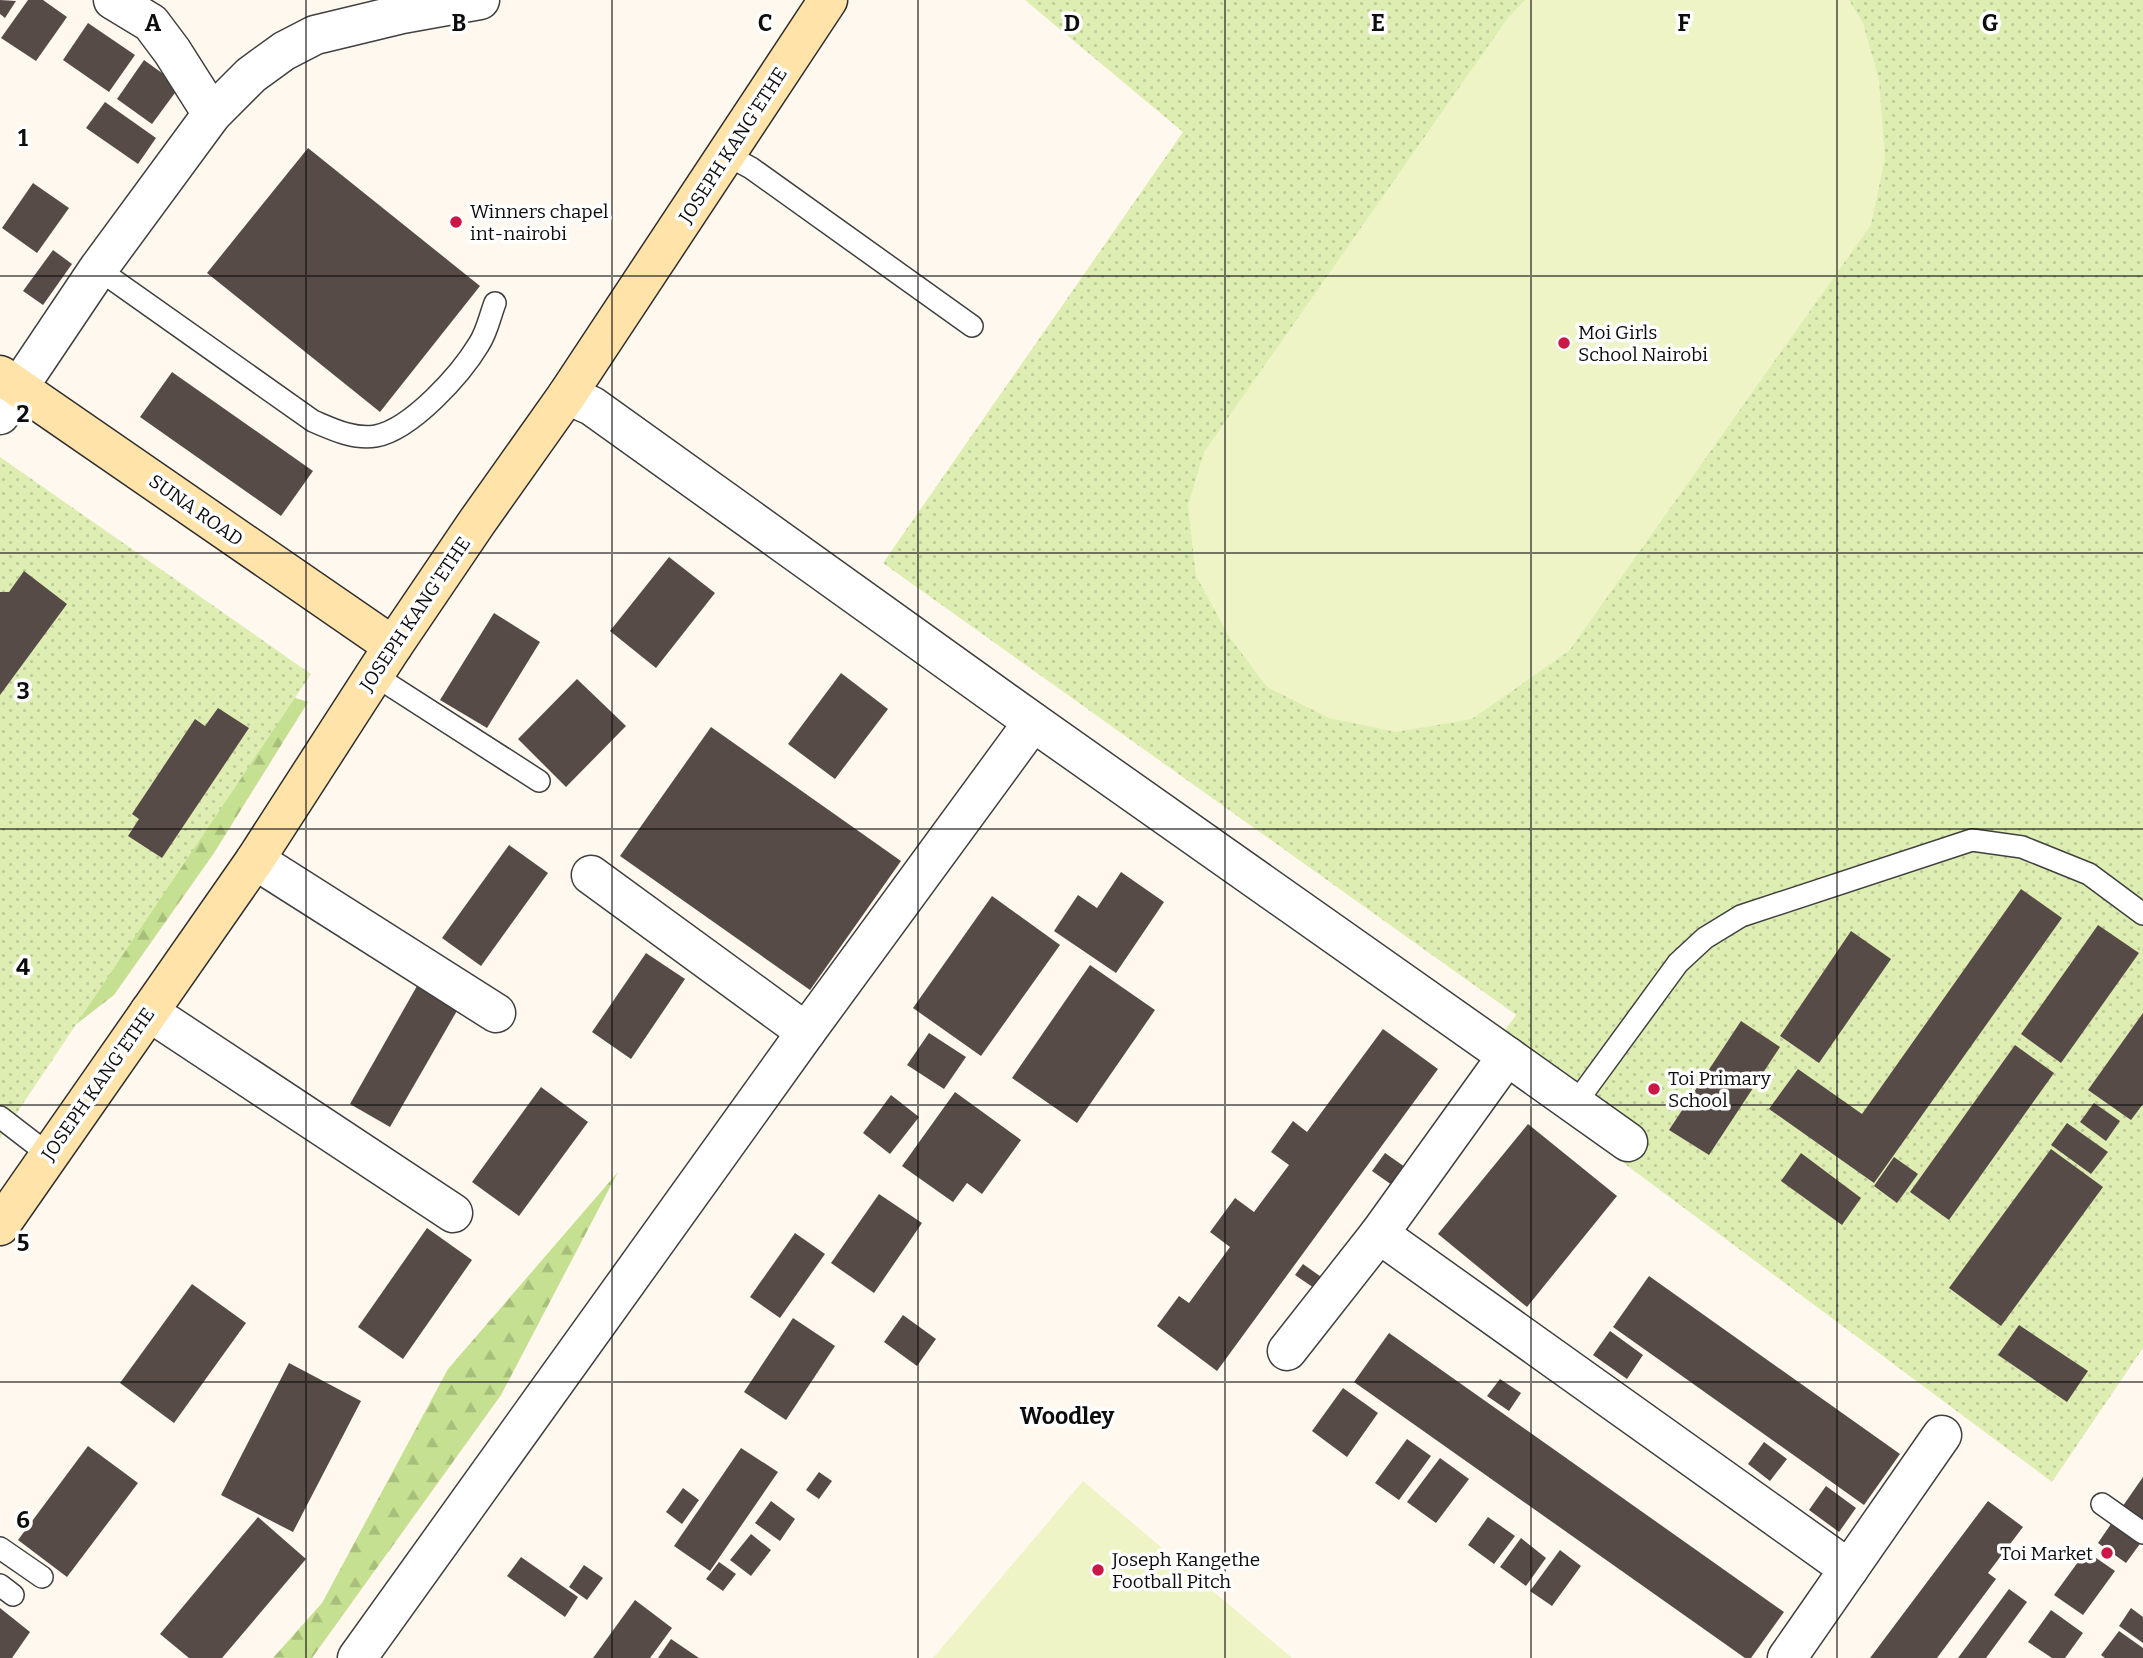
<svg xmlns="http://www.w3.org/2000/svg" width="2143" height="1658" viewBox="0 0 2143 1658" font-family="Bitter,serif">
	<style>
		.forest { fill: url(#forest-firs) }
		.park { fill: url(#park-dots) }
		.pitch { fill: #eef4c6 }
		.building { fill: #574b48 }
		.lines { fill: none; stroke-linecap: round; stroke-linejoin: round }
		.lane-casing { stroke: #404040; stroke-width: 24 }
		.street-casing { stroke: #404040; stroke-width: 41 }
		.secondary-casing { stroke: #2f2f2f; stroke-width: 41 }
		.lane { stroke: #fff; stroke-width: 21 }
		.street { stroke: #fff; stroke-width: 38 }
		.secondary { stroke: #ffe3a9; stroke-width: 38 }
		.grid { fill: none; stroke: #0d0d0d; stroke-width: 2; stroke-opacity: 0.55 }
		.poi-dot { fill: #cc1646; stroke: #fff; stroke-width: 2.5 }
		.labels { text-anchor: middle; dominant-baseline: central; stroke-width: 7; stroke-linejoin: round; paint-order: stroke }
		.street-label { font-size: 19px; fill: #0d0d0d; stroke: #fff }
		.poi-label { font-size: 19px; fill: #0d0d0d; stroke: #fff; text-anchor: start }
		.quarter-label { font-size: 23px; font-weight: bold; fill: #0d0d0d; stroke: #fff }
		.grid-label { font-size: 23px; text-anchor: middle; font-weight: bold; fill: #0d0d0d; stroke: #fff; stroke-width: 7; stroke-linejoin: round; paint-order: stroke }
	</style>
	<defs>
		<pattern id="forest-firs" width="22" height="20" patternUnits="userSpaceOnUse" patternTransform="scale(1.75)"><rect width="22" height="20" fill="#c5e090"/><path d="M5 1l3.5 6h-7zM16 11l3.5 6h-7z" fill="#a8bf7b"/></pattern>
		<pattern id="park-dots" width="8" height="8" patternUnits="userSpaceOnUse" patternTransform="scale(1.75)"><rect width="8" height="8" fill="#deeeb3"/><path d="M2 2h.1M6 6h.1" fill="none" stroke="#bdcb99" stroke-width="1.8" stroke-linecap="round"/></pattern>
	</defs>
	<rect width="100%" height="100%" fill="#fff8ee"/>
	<g class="forest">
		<path d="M250,684L308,702L214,853L114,995L8,1077L0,757Z"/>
		<path d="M618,1172L501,1395L312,1658H273L322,1603L448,1369Z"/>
	</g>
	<g class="park">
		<path d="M1025,0H2143V1348L2052,1482L1484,1059L1516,1015L883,563L1183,132Z"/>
		<path d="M0,457L311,674L0,1138Z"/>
	</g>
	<g class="pitch">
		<path d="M1525,0H1849L1863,23L1879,80L1885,158L1871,225L1569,651L1472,719L1396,732L1329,718L1267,687L1230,638L1196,576L1188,505L1204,452L1507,19Z"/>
		<path d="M1083,1481L1292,1658H933Z"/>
	</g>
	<g class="building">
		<path d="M0,0L16,1L5,18L0,14Z"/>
		<path d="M28,0H43L67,17L36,61L1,38Z"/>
		<path d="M88,23L135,55L109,92L63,60Z"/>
		<path d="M144,60L180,86L152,124L117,99Z"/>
		<path d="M105,102L156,138L138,164L86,128Z"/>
		<path d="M308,148L480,286L380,412L207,273Z"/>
		<path d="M33,183L69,208L37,253L2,228Z"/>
		<path d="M53,250L72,264L43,305L23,291Z"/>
		<path d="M172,372L313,471L281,516L140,417Z"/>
		<path d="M669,557L715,593L656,668L610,631Z"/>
		<path d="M24,571L67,604L0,695V592H9Z"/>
		<path d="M494,613L540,642L487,728L440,700Z"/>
		<path d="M841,673L888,709L835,779L788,744Z"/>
		<path d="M577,679L626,726L566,787L518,739Z"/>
		<path d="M218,708L249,728L162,858L128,836L139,819L132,814L195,719L205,726Z"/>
		<path d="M711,727L901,861L810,990L620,856Z"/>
		<path d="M509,845L548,873L481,966L442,938Z"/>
		<path d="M1121,872L1164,902L1116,973L1054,931L1078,895L1097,908Z"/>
		<path d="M2021,889L2062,918L1874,1183L1769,1109L1798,1069L1862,1114Z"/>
		<path d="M992,896L1060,945L981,1056L913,1008Z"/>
		<path d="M2098,925L2139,953L2061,1063L2021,1034Z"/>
		<path d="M1851,931L1891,959L1819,1063L1780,1036Z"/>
		<path d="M646,953L685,979L631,1059L592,1032Z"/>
		<path d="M1090,965L1155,1010L1077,1123L1012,1078Z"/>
		<path d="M417,986L458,1009L390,1127L350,1104Z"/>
		<path d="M2143,1013V1104L2131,1120L2088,1090Z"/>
		<path d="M1741,1021L1780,1047L1709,1155L1669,1130Z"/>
		<path d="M1383,1029L1438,1069L1217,1371L1157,1326L1179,1296L1189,1303L1230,1247L1210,1232L1235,1198L1254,1212L1289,1165L1271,1152L1293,1121L1307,1132Z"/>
		<path d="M929,1033L966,1057L944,1089L907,1065Z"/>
		<path d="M2015,1045L2054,1073L1949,1220L1910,1192Z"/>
		<path d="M541,1087L588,1122L519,1216L472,1182Z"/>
		<path d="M955,1092L1021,1140L982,1194L967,1183L953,1202L902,1166Z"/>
		<path d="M891,1095L919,1117L890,1154L863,1133Z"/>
		<path d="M2094,1103L2120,1121L2106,1141L2080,1122Z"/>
		<path d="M2067,1123L2108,1152L2091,1174L2051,1145Z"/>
		<path d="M1528,1124L1617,1196L1527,1307L1438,1234Z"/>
		<path d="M2051,1149L2103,1187L2001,1326L1949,1288Z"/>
		<path d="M1385,1153L1405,1167L1392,1185L1372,1171Z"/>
		<path d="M1801,1153L1861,1198L1842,1225L1781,1181Z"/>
		<path d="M1894,1157L1918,1174L1897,1203L1874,1186Z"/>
		<path d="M879,1194L922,1223L874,1293L831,1263Z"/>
		<path d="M427,1228L472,1260L403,1359L358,1327Z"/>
		<path d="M795,1233L825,1254L780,1318L750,1297Z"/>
		<path d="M1303,1264L1324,1279L1317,1290L1295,1275Z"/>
		<path d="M1649,1276L1900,1454L1864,1505L1613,1327Z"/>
		<path d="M192,1284L246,1323L174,1423L120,1383Z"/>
		<path d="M903,1315L936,1339L917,1366L884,1342Z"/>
		<path d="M793,1318L835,1346L786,1420L744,1392Z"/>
		<path d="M2019,1325L2088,1371L2067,1402L1998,1355Z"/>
		<path d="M1610,1331L1643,1355L1627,1379L1593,1355Z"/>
		<path d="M1389,1333L1784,1612L1751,1658H1745L1354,1382Z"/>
		<path d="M289,1363L361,1401L293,1532L221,1495Z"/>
		<path d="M1500,1379L1521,1393L1509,1411L1487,1396Z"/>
		<path d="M1343,1388L1378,1413L1347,1457L1312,1431Z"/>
		<path d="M1407,1439L1431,1456L1399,1500L1375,1483Z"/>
		<path d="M1764,1442L1787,1459L1770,1481L1748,1464Z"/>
		<path d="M88,1446L138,1483L67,1577L18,1540Z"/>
		<path d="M741,1448L778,1472L710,1571L674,1546Z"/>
		<path d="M1440,1458L1469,1479L1436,1523L1407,1502Z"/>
		<path d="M819,1472L832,1481L819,1499L806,1490Z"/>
		<path d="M2143,1477V1531L2118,1513Z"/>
		<path d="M1826,1486L1856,1508L1839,1532L1809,1510Z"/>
		<path d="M683,1488L699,1500L682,1524L666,1512Z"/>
		<path d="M771,1501L795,1519L780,1541L755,1523Z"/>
		<path d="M1988,1501L2023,1527L1988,1573L1996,1579L1937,1658H1870Z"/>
		<path d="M258,1517L306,1559L222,1658H189L160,1634Z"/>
		<path d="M1488,1517L1515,1536L1494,1564L1468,1545Z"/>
		<path d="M2113,1521L2142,1541L2126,1563L2098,1543Z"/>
		<path d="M751,1534L771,1550L751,1576L730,1560Z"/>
		<path d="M1521,1538L1546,1558L1526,1586L1500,1567Z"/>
		<path d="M1560,1550L1581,1566L1552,1606L1530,1591Z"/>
		<path d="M2086,1551L2115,1571L2083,1615L2054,1595Z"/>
		<path d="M521,1557L578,1597L565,1617L507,1576Z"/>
		<path d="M719,1562L736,1574L723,1591L706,1579Z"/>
		<path d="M584,1565L603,1578L587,1600L569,1587Z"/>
		<path d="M2009,1589L2027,1602L1986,1658H1958Z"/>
		<path d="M635,1600L672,1628L650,1658H593Z"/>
		<path d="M0,1608L30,1632L12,1658H0Z"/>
		<path d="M2131,1608L2143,1617V1643L2119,1626Z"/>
		<path d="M2051,1610L2083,1633L2065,1658H2052L2028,1642Z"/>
		<path d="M2119,1631L2143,1648V1658H2105L2101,1655Z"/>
		<path d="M671,1639L699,1658H658Z"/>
	</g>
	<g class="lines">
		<defs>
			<g id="lane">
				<path d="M727,155L751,168L972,326"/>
				<path d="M98,269L313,421C332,429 354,440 376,436C412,429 461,374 479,344C487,332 490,316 495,303"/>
				<path d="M374,675L539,781"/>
				<path d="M1575,1104L1678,963L1705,938L1741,916L1972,840L2022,847L2089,874L2143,914"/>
				<path d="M0,1117L48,1154"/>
				<path d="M2102,1504L2143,1533"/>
				<path d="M0,1548L42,1577"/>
				<path d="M0,1585L13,1595"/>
			</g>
			<g id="street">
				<path d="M113,0L151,23L172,51L212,114"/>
				<path d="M567,395L592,406L1033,722L1507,1056L1379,1234L1287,1351"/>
				<path d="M0,415L98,269L212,114L251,75L284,51L315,35L402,14L480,0"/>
				<path d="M255,860L496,1013"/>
				<path d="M591,875L806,1032"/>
				<path d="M149,1012L453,1213"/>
				<path d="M1507,1056L1628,1142"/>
				<path d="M1379,1234L1849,1569"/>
				<path d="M357,1658L806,1032L1033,722"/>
				<path d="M1787,1658L1942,1435"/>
			</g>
			<g id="secondary">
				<path d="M0,375L393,646"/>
				<path d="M0,1226L255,860L393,646L477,522L567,395L828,0"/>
			</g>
		</defs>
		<use href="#lane" class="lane-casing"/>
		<use href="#street" class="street-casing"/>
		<use href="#secondary" class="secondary-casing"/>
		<use href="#lane" class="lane"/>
		<use href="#street" class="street"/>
		<use href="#secondary" class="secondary"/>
	</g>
	<path class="grid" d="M306,0V1658M612,0V1658M918,0V1658M1225,0V1658M1531,0V1658M1837,0V1658M0,276H2143M0,553H2143M0,829H2143M0,1105H2143M0,1382H2143"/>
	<g class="poi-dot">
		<circle cx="456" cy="222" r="7"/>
		<circle cx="1564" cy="343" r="7"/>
		<circle cx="1654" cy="1089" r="7"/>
		<circle cx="2107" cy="1553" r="7"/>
		<circle cx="1098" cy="1570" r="7"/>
	</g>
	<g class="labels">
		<g class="street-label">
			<text transform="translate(733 145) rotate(-57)">JOSEPH KANG'ETHE</text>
			<text transform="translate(196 510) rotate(35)">SUNA ROAD</text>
			<text transform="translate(415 614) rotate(-56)">JOSEPH KANG'ETHE</text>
			<text transform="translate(98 1084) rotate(-55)">JOSEPH KANG'ETHE</text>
		</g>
		<g class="poi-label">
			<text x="470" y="211">Winners chapel<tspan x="470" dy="22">int-nairobi</tspan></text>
			<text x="1578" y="332">Moi Girls<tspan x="1578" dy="22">School Nairobi</tspan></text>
			<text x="1668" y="1078">Toi Primary<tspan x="1668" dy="22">School</tspan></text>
			<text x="2093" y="1553" text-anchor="end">Toi Market</text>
			<text x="1112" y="1559">Joseph Kangethe<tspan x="1112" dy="22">Football Pitch</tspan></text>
		</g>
		<g class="quarter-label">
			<text x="1067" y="1416">Woodley</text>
		</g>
	</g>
	<g class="grid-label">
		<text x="153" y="31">A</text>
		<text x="459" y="31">B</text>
		<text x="765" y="31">C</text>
		<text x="1072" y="31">D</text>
		<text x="1378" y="31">E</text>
		<text x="1684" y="31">F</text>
		<text x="1990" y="31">G</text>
		<text x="23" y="146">1</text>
		<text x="23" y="422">2</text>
		<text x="23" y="699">3</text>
		<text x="23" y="975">4</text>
		<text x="23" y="1251">5</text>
		<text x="23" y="1528">6</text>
	</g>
</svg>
